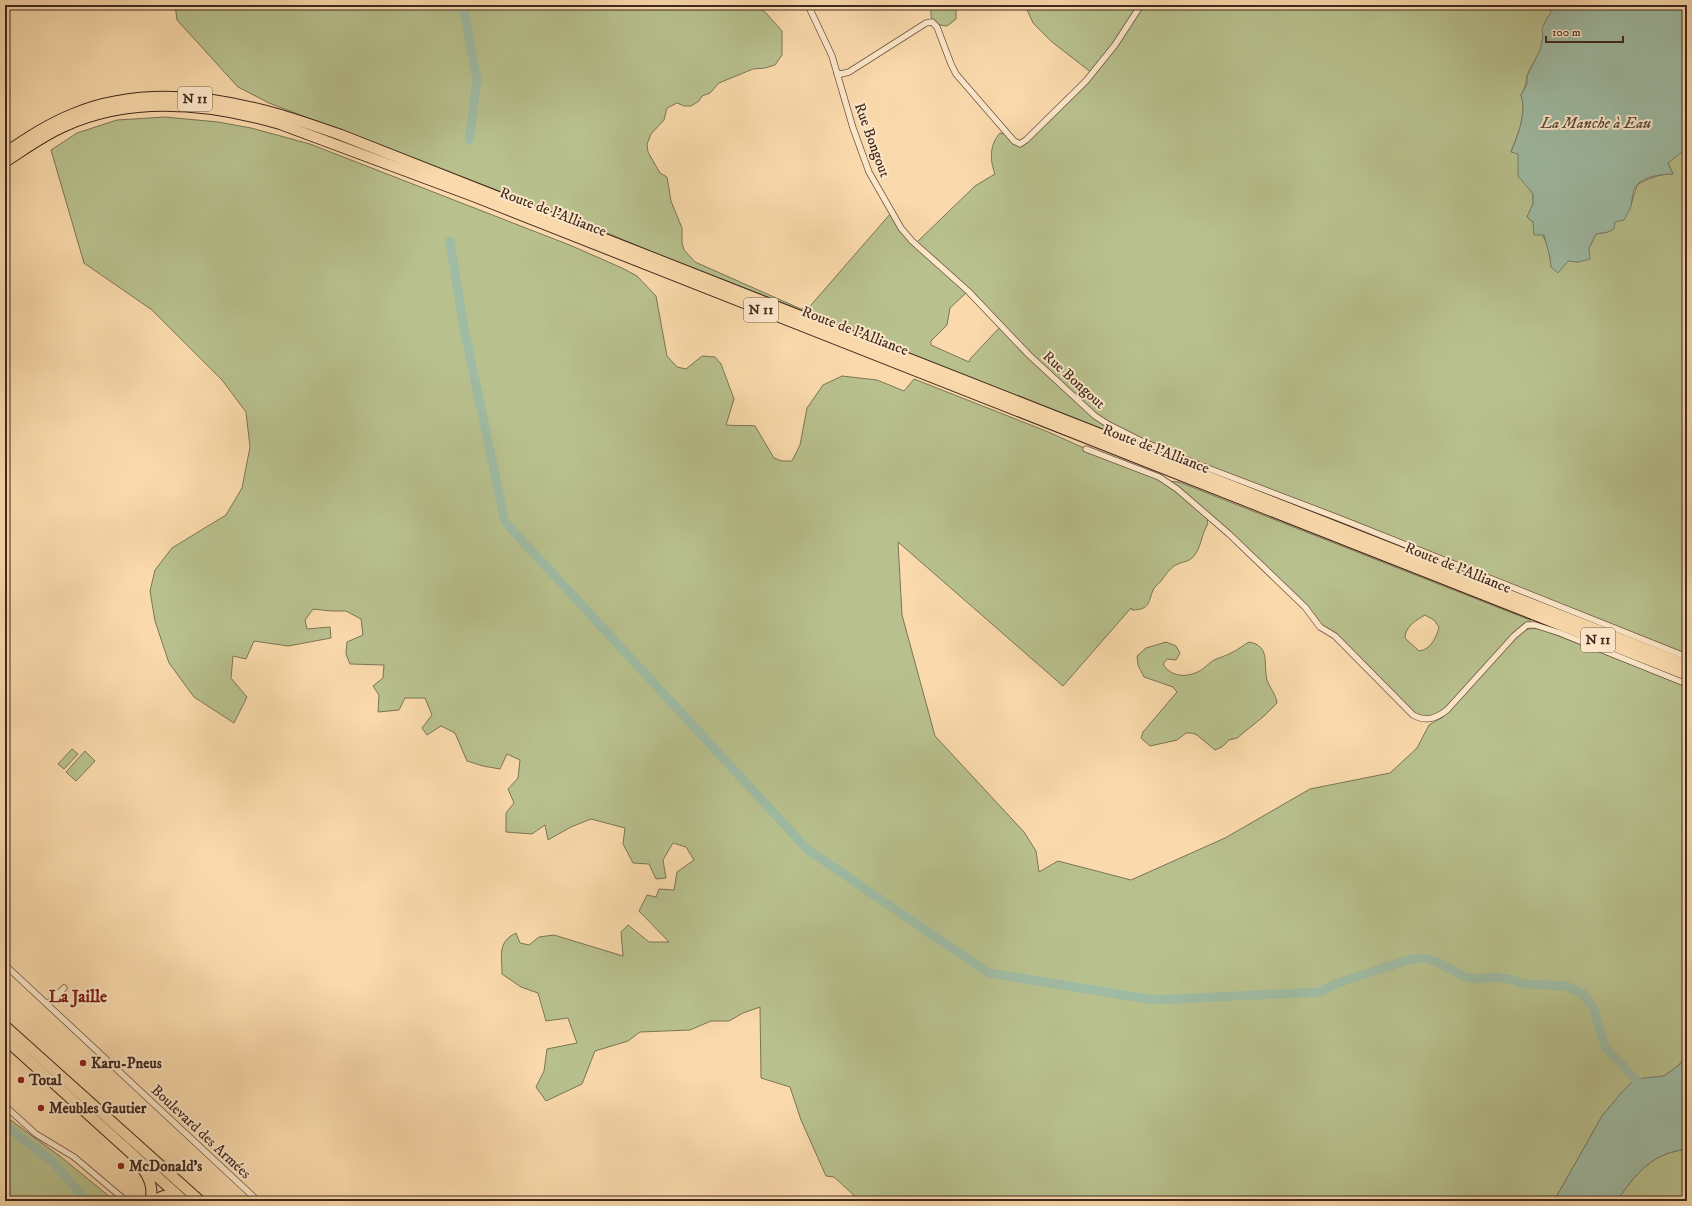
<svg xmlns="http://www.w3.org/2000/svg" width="1692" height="1206" viewBox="0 0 1692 1206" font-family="'IM FELL DW Pica',serif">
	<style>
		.green { fill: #b8c18e; stroke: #7c7456; fill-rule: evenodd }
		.water { fill: #9fbba4; stroke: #79806e }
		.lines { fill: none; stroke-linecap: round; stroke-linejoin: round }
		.river { stroke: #9fbba4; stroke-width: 9 }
		.street-casing { stroke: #6e5442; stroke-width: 7 }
		.highway-casing { stroke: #40281e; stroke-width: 12 }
		.street { stroke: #fce7c9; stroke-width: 5.5 }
		.highway { stroke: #fadaac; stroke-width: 10 }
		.poi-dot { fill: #8f2418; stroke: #fce7c9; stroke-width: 1.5 }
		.labels { text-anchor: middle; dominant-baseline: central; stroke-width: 4; stroke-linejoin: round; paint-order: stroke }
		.shield { fill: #fce7c9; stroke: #786151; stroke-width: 1 }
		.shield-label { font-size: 14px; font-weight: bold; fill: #40281e }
		.street-label { font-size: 15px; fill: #40281e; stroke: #fce7c9 }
		.poi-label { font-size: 15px; font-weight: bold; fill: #40281e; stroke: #fce7c9; text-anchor: start }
		.water-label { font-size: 16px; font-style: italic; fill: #584d40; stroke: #fce7c9 }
		.quarter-label { font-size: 17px; font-weight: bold; fill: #7a1f14; stroke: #fce7c9 }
	</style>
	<rect width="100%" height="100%" fill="#fadaac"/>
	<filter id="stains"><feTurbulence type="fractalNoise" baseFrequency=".005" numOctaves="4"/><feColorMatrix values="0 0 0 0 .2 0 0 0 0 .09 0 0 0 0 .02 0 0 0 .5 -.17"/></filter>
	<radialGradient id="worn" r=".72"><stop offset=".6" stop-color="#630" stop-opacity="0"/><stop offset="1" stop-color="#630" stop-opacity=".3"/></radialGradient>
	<g class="green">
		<path d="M175,5H753L765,12L782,31V55L775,65L765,68L753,69L719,83L710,93L702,96L699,101L691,106H684L677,103L667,108L664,120L651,134L647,144L648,152L660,173L667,177L671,201L682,228V243L684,250L695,262L801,309H807L811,305L891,213L915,244L975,186L995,174C990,161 989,145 1000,133L1005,134L1018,144L1092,73L1052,42L1033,23L1025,5H1549L1552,13C1540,26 1545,33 1541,48C1538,58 1529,67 1527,77C1526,84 1525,88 1521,95C1527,113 1518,135 1511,151L1518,154L1528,187L1533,194V204L1527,217C1544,231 1549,245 1551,267L1568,261L1578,262L1589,248L1596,234L1608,232L1615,222L1630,208L1637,185C1648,178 1660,174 1673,174L1668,163L1682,151L1687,155V657L1197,464V469L799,313L595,228L269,103L238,87L177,20ZM968,291L1001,326L970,359L969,362L931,345V341L947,325L950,308Z"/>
		<path d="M931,5H954L956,10V19L947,26C929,24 931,19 931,5Z"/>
		<path d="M165,117L218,122L251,128L310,144L572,246L622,268L637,276L656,296L667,356L677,367L686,369L702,356L715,357L721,364L734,399L726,425C736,426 746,425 755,426L774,458L782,461H792L800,445L807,408L823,385L842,376L877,380L904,391L914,379L1046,431L1086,449L1166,481L1179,482L1530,620V623L1438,716L1418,717L1210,518L1207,521L1208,524C1201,534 1202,546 1194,556C1189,562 1185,561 1178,564C1171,566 1165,576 1161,581C1159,583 1156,586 1154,588C1148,601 1151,610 1132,610L1131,608L1063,686L898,542L902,615L935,736L1024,832L1036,851L1039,872L1058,861L1131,880L1225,838L1310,789L1390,773L1417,748L1429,725L1443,717L1516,638C1528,627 1531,627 1546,631L1687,686V1054L1679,1065L1664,1076L1635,1080L1622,1092L1602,1116L1554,1201H856L857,1198L834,1177L826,1176L801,1120L790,1087L761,1078L760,1007L743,1013L729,1021H711L690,1030L640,1032L628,1041L595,1051L582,1084L546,1101L536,1087L544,1071L547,1049L577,1043L568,1018L546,1021L538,993L521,987L502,974C502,956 497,942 516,933L520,943L529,945L539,937L554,935L623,956L621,932L628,925L649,942H669L639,911L647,895L656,897L659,889L674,890L677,872L694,860L686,847L673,843L663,860L666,878L656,879L649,864L633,863L623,844L625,828L591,819L571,827L548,840L545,825L532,834L506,832V813L514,803L508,789L518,778L520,760L507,754L500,769L483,766L467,761L455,733L441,726L427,735L422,728L432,715L425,698H405L399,710L378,712L379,695L373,686L383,678L384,665L350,664L346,654L347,642L363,635L361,619L346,611H331L313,609L305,620L307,629L330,627L331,638L288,646L254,641L246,659L233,656L231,678L247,697L234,723L194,697L169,663L155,621L150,591L155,570L172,548L226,515L242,488L250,447L246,412L222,380L152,310L84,263L51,150L77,133L117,120ZM1425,615L1434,620L1439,627C1437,636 1431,650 1419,651L1405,638C1405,627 1416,620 1425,615Z"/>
		<path d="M1166,642L1176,646L1180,653L1176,660L1167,659L1163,664C1172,679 1191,678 1204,668C1207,666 1210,662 1214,660C1219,658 1225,656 1231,653C1238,650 1243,645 1249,642C1271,646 1263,664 1267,680C1270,688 1276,695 1277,703L1264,716L1237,738L1229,740L1222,747L1215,750L1197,735L1192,733H1186L1177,740L1150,746L1141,738L1143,732L1177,692L1173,687L1144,677L1138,665L1137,656L1146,648Z"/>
		<path d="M72,749L78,754L64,769L58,764Z"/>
		<path d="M85,751L95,761L76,781L66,772Z"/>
		<path d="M5,1116L61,1157L115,1201H5Z"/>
		<path d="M1687,1148V1201H1617C1630,1182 1643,1163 1666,1154C1673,1151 1680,1151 1687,1148Z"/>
	</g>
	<g class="water">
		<path d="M1549,5H1687V155L1682,152L1668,163L1673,174C1663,174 1644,176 1637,185C1631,191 1633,202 1630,209C1628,213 1626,216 1624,220L1615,222L1614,229L1608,232L1596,234L1589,248L1590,259L1578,262L1568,261L1558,273L1551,267L1550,257L1544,235H1534L1533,222L1527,217L1533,204V194L1518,176V154L1511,152C1518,135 1527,113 1521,95L1527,84V76L1540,50L1543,36L1542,29L1547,18L1551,13Z"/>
		<path d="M1687,1054V1148C1680,1151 1673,1151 1666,1154C1643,1163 1630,1182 1617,1201H1554L1602,1116L1622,1092L1635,1079L1664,1076L1679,1065Z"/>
	</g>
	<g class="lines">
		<g class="river">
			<path d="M461,5L465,15L477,80L469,140"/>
			<path d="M450,241L464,328L505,522L808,850L989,973L1155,1000L1320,992L1335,984L1408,960L1424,958L1437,962L1465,977L1477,979L1496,977L1514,980L1523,984L1565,986L1582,993L1594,1009L1605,1047L1644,1088"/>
			<path d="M5,1125L55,1164L86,1201"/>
		</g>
		<defs>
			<g id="street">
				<path d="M808,5L832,56L853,128L869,172L901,228L912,241L968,291L1029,355L1095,416L1109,425L1139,440L1197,464L1341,519L1687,657"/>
				<path d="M837,73L841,74L849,72L926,23L932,22L937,27L951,64L956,74L1014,141L1020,144L1026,140L1086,81L1115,45L1141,5"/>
				<path d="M5,93H7"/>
				<path d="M1086,449L1159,477L1177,489L1229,534L1305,607L1320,627L1335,636L1413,715C1426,722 1435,719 1447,710L1514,636L1527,625H1535L1560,633L1687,684"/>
				<path d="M5,965L258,1201"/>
				<path d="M48,1004L64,988"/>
				<path d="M5,1106L36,1134L74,1157L126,1201"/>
			</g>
			<g id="highway">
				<path d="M5,153C27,138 48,124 73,114C138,87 215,96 281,115C301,121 321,128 341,135L1687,665"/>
				<path d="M5,162C25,149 44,135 65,126C133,95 211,104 280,124L473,196L1687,675"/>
				<path d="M5,1026L200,1201"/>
				<path d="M5,1039L184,1201"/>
				<path d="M141,1167C149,1176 154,1189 150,1201"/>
				<path d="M155,1201C163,1194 170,1193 179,1201"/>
			</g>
		</defs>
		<use href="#street" class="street-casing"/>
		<use href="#highway" class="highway-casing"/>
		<use href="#street" class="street"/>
		<use href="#highway" class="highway"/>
	</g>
	<g class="poi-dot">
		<circle cx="83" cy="1063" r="4"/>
		<circle cx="21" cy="1080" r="4"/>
		<circle cx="41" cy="1108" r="4"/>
		<circle cx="121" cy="1166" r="4"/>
	</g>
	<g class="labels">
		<g class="shield">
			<rect x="178" y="87" width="34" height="24" rx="3"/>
			<rect x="744" y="298" width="34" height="24" rx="3"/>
			<rect x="1581" y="628" width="34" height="24" rx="3"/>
		</g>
		<g class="shield-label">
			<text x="195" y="99">N 11</text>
			<text x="761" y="310">N 11</text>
			<text x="1598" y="640">N 11</text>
		</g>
		<g class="street-label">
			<text transform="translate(872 140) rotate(70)">Rue Bongout</text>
			<text transform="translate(553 212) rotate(21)">Route de l'Alliance</text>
			<text transform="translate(855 331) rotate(21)">Route de l'Alliance</text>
			<text transform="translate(1074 380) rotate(42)">Rue Bongout</text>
			<text transform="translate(1156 449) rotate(21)">Route de l'Alliance</text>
			<text transform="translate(1458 568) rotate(22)">Route de l'Alliance</text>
			<text transform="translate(201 1132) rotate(43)">Boulevard des Armées</text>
		</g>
		<g class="poi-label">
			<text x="91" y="1063">Karu-Pneus</text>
			<text x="29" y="1080">Total</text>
			<text x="49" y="1108">Meubles Gautier</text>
			<text x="129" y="1166">McDonald's</text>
		</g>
		<g class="water-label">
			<text x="1596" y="123">La Manche à Eau</text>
		</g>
		<g class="quarter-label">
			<text x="78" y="997">La Jaille</text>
		</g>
	</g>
	<rect width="1692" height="1206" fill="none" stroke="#fadaac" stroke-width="20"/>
	<rect x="6" y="6" width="1680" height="1194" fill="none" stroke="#40281e" stroke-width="2"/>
	<rect x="10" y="10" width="1672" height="1186" fill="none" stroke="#40281e"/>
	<path d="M1546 36v6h77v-6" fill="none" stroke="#40281e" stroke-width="2"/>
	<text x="1552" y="36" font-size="12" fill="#40281e" stroke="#fce7c9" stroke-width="3" paint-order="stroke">100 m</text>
	<rect width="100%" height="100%" filter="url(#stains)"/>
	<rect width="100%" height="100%" fill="url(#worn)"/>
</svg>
